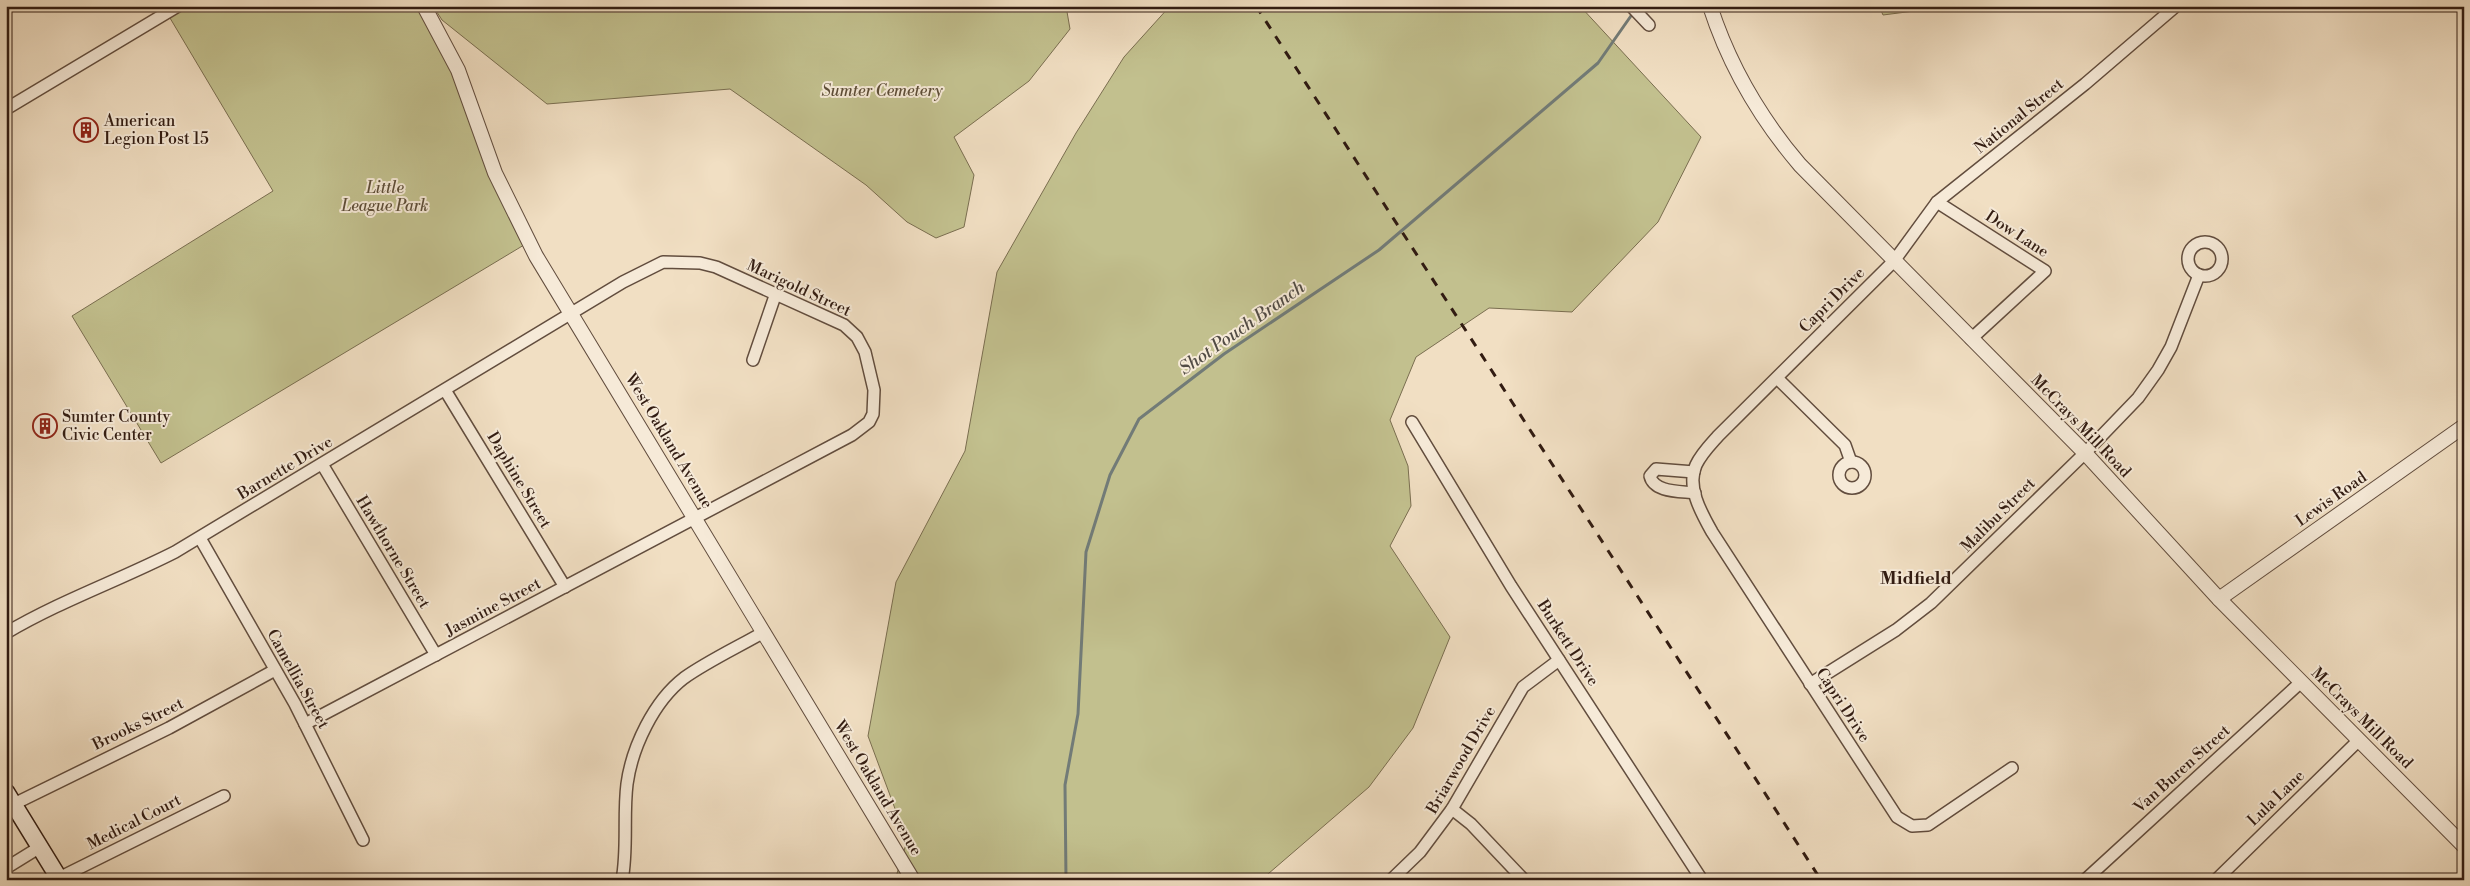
<svg xmlns="http://www.w3.org/2000/svg" width="2470" height="886" viewBox="0 0 2470 886" font-family="'Libre Bodoni',serif">
	<style>
		.green { fill: #c2c08e; stroke: #7a6e50 }
		.lines { fill: none; stroke-linecap: round; stroke-linejoin: round }
		.stream { stroke: #727b77; stroke-width: 3 }
		.minor-casing { stroke: #624d3e; stroke-width: 14 }
		.tertiary-casing { stroke: #624d3e; stroke-width: 16 }
		.secondary-casing { stroke: #321c12; stroke-width: 19 }
		.minor { stroke: #f6ead8; stroke-width: 11 }
		.tertiary { stroke: #f6ead8; stroke-width: 14 }
		.secondary { stroke: #f6ead8; stroke-width: 16 }
		.rail { stroke: #321c12; stroke-width: 3; stroke-dasharray: 9 9; stroke-linecap: butt }
		.labels { text-anchor: middle; dominant-baseline: central; stroke-width: 4; stroke-linejoin: round; paint-order: stroke }
		.park-label { font-size: 16px; font-style: italic; fill: #5d4d37; stroke: #f6ead8 }
		.street-label { font-size: 16px; fill: #321c12; stroke: #f6ead8 }
		.poi-label { font-size: 16px; fill: #321c12; stroke: #f6ead8; text-anchor: start }
		.water-label { font-size: 18px; font-style: italic; fill: #524c45; stroke: #f6ead8 }
		.neighbourhood-label { font-size: 18px; font-weight: bold; fill: #321c12; stroke: #f6ead8 }
	</style>
	<rect width="100%" height="100%" fill="#f1dfc3"/>
	<filter id="stains"><feTurbulence type="fractalNoise" baseFrequency=".004" numOctaves="4"/><feColorMatrix values="0 0 0 0 .2 0 0 0 0 .09 0 0 0 0 .02 0 0 0 .5 -.17"/></filter>
	<radialGradient id="worn" r=".72"><stop offset=".6" stop-color="#630" stop-opacity="0"/><stop offset="1" stop-color="#630" stop-opacity=".3"/></radialGradient>
	<g class="green">
		<path d="M177,6H424L529,242L161,463L72,316L273,191L167,13Z"/>
		<path d="M433,6H1066L1070,29L1029,81L954,137L974,175L964,227L936,238L907,222L866,185L730,89L547,104L442,20Z"/>
		<path d="M1170,6H1580L1701,137L1658,222L1572,312L1489,308L1416,357L1390,420L1408,466L1411,506L1390,546L1450,637L1413,728L1369,787L1261,880H895L907,841L868,736L896,582L965,451L997,272L1076,133L1124,57Z"/>
		<path d="M1879,6H1953L1883,15Z"/>
	</g>
	<g class="lines">
		<path class="stream" d="M1066,880L1065,785L1078,714L1086,552L1110,475L1139,419L1224,354L1379,250L1598,63L1633,13"/>
		<defs>
			<g id="minor">
				<path d="M1631,6L1649,25"/>
				<path d="M6,109L178,6"/>
				<path d="M1937,202L2045,271L1971,339"/>
				<circle cx="2205" cy="259" r="17"/>
				<path d="M753,360L776,293"/>
				<path d="M1777,378L1845,445L1851,462"/>
				<path d="M445,390L565,587"/>
				<path d="M1412,422L1511,586L1702,880"/>
				<circle cx="1852" cy="475" r="13"/>
				<path d="M322,464L436,655"/>
				<path d="M1694,472L1656,469L1650,476C1654,493 1681,491 1695,493"/>
				<path d="M200,538L295,704L363,840"/>
				<path d="M6,633C60,601 120,580 175,552L623,282L663,262L700,263L716,267L844,325L857,337L865,352L874,390L873,414L869,422L852,435L305,724"/>
				<path d="M1810,684L1896,630L1931,603L2085,453L2138,398L2158,370L2171,347L2199,275"/>
				<path d="M2012,768L1928,825L1912,826L1897,817L1712,532C1702,514 1686,487 1696,465C1701,454 1710,445 1718,436L1894,261L1937,202L2085,84L2176,6"/>
				<path d="M14,804L169,728L275,670"/>
				<path d="M1452,809L1471,824L1524,880"/>
				<path d="M6,868L40,847"/>
				<path d="M59,878L224,796"/>
				<path d="M622,880C628,849 623,816 627,784C632,747 654,701 684,678C708,661 738,647 764,632"/>
				<path d="M1391,880L1420,852L1452,809L1523,687L1559,660"/>
				<path d="M2085,880L2301,682"/>
				<path d="M2216,880L2359,740"/>
			</g>
			<g id="tertiary">
				<path d="M424,6L458,70L495,173L536,256L913,880"/>
				<path d="M1710,6C1729,65 1760,118 1800,165L2085,453L2219,599L2464,846"/>
				<path d="M2219,599L2464,426"/>
			</g>
			<path id="secondary" d="M6,792L60,880"/>
		</defs>
		<use href="#minor" class="minor-casing"/>
		<use href="#tertiary" class="tertiary-casing"/>
		<use href="#secondary" class="secondary-casing"/>
		<use href="#minor" class="minor"/>
		<use href="#tertiary" class="tertiary"/>
		<use href="#secondary" class="secondary"/>
		<path class="rail" d="M1256,6L1821,880"/>
	</g>
	<defs>
		<symbol id="building-ring" viewBox="-11 -11 22 22"><circle r="9.5" fill="#f6ead8" stroke="#8f2418" stroke-width="1.5"/><path d="M-4-6H4V6H1V3H-1V6H-4ZM-2.5-4.3h1.7v1.8h-1.7ZM.8-4.3h1.7v1.8H.8ZM-2.5-1h1.7V.8h-1.7ZM.8-1h1.7V.8H.8Z" fill="#8f2418"/></symbol>
	</defs>
	<g fill-rule="evenodd">
		<use href="#building-ring" x="72" y="116" width="28" height="28"/>
		<use href="#building-ring" x="31" y="412" width="28" height="28"/>
	</g>
	<g class="labels">
		<g class="park-label">
			<text x="882" y="91">Sumter Cemetery</text>
			<text x="385" y="188">Little<tspan x="385" dy="18">League Park</tspan></text>
		</g>
		<g class="street-label">
			<text transform="translate(2019 116) rotate(-39)">National Street</text>
			<text transform="translate(2017 234) rotate(33)">Dow Lane</text>
			<text transform="translate(799 288) rotate(25)">Marigold Street</text>
			<text transform="translate(1832 300) rotate(-45)">Capri Drive</text>
			<text transform="translate(2081 426) rotate(46)">McCrays Mill Road</text>
			<text transform="translate(669 441) rotate(59)">West Oakland Avenue</text>
			<text transform="translate(285 468) rotate(-31)">Barnette Drive</text>
			<text transform="translate(519 480) rotate(59)">Daphine Street</text>
			<text transform="translate(2331 499) rotate(-35)">Lewis Road</text>
			<text transform="translate(1998 515) rotate(-45)">Malibu Street</text>
			<text transform="translate(393 552) rotate(59)">Hawthorne Street</text>
			<text transform="translate(493 607) rotate(-28)">Jasmine Street</text>
			<text transform="translate(1568 643) rotate(57)">Burkett Drive</text>
			<text transform="translate(298 679) rotate(61)">Camellia Street</text>
			<text transform="translate(1843 705) rotate(57)">Capri Drive</text>
			<text transform="translate(2362 718) rotate(45)">McCrays Mill Road</text>
			<text transform="translate(138 724) rotate(-26)">Brooks Street</text>
			<text transform="translate(1461 760) rotate(-60)">Briarwood Drive</text>
			<text transform="translate(2182 769) rotate(-42)">Van Buren Street</text>
			<text transform="translate(878 788) rotate(59)">West Oakland Avenue</text>
			<text transform="translate(2276 798) rotate(-44)">Lula Lane</text>
			<text transform="translate(134 822) rotate(-27)">Medical Court</text>
		</g>
		<g class="poi-label">
			<text x="104" y="121">American<tspan x="104" dy="18">Legion Post 15</tspan></text>
			<text x="62" y="417">Sumter County<tspan x="62" dy="18">Civic Center</tspan></text>
		</g>
		<g class="water-label">
			<text transform="translate(1242 328) rotate(-35)">Shot Pouch Branch</text>
		</g>
		<g class="neighbourhood-label">
			<text x="1916" y="578">Midfield</text>
		</g>
	</g>
	<rect width="2470" height="886" fill="none" stroke="#f1dfc3" stroke-width="25"/>
	<rect x="8" y="8" width="2455" height="871" fill="none" stroke="#321c12" stroke-width="2.5"/>
	<rect x="12" y="12" width="2445" height="861" fill="none" stroke="#321c12"/>
	<rect width="100%" height="100%" filter="url(#stains)"/>
	<rect width="100%" height="100%" fill="url(#worn)"/>
</svg>
